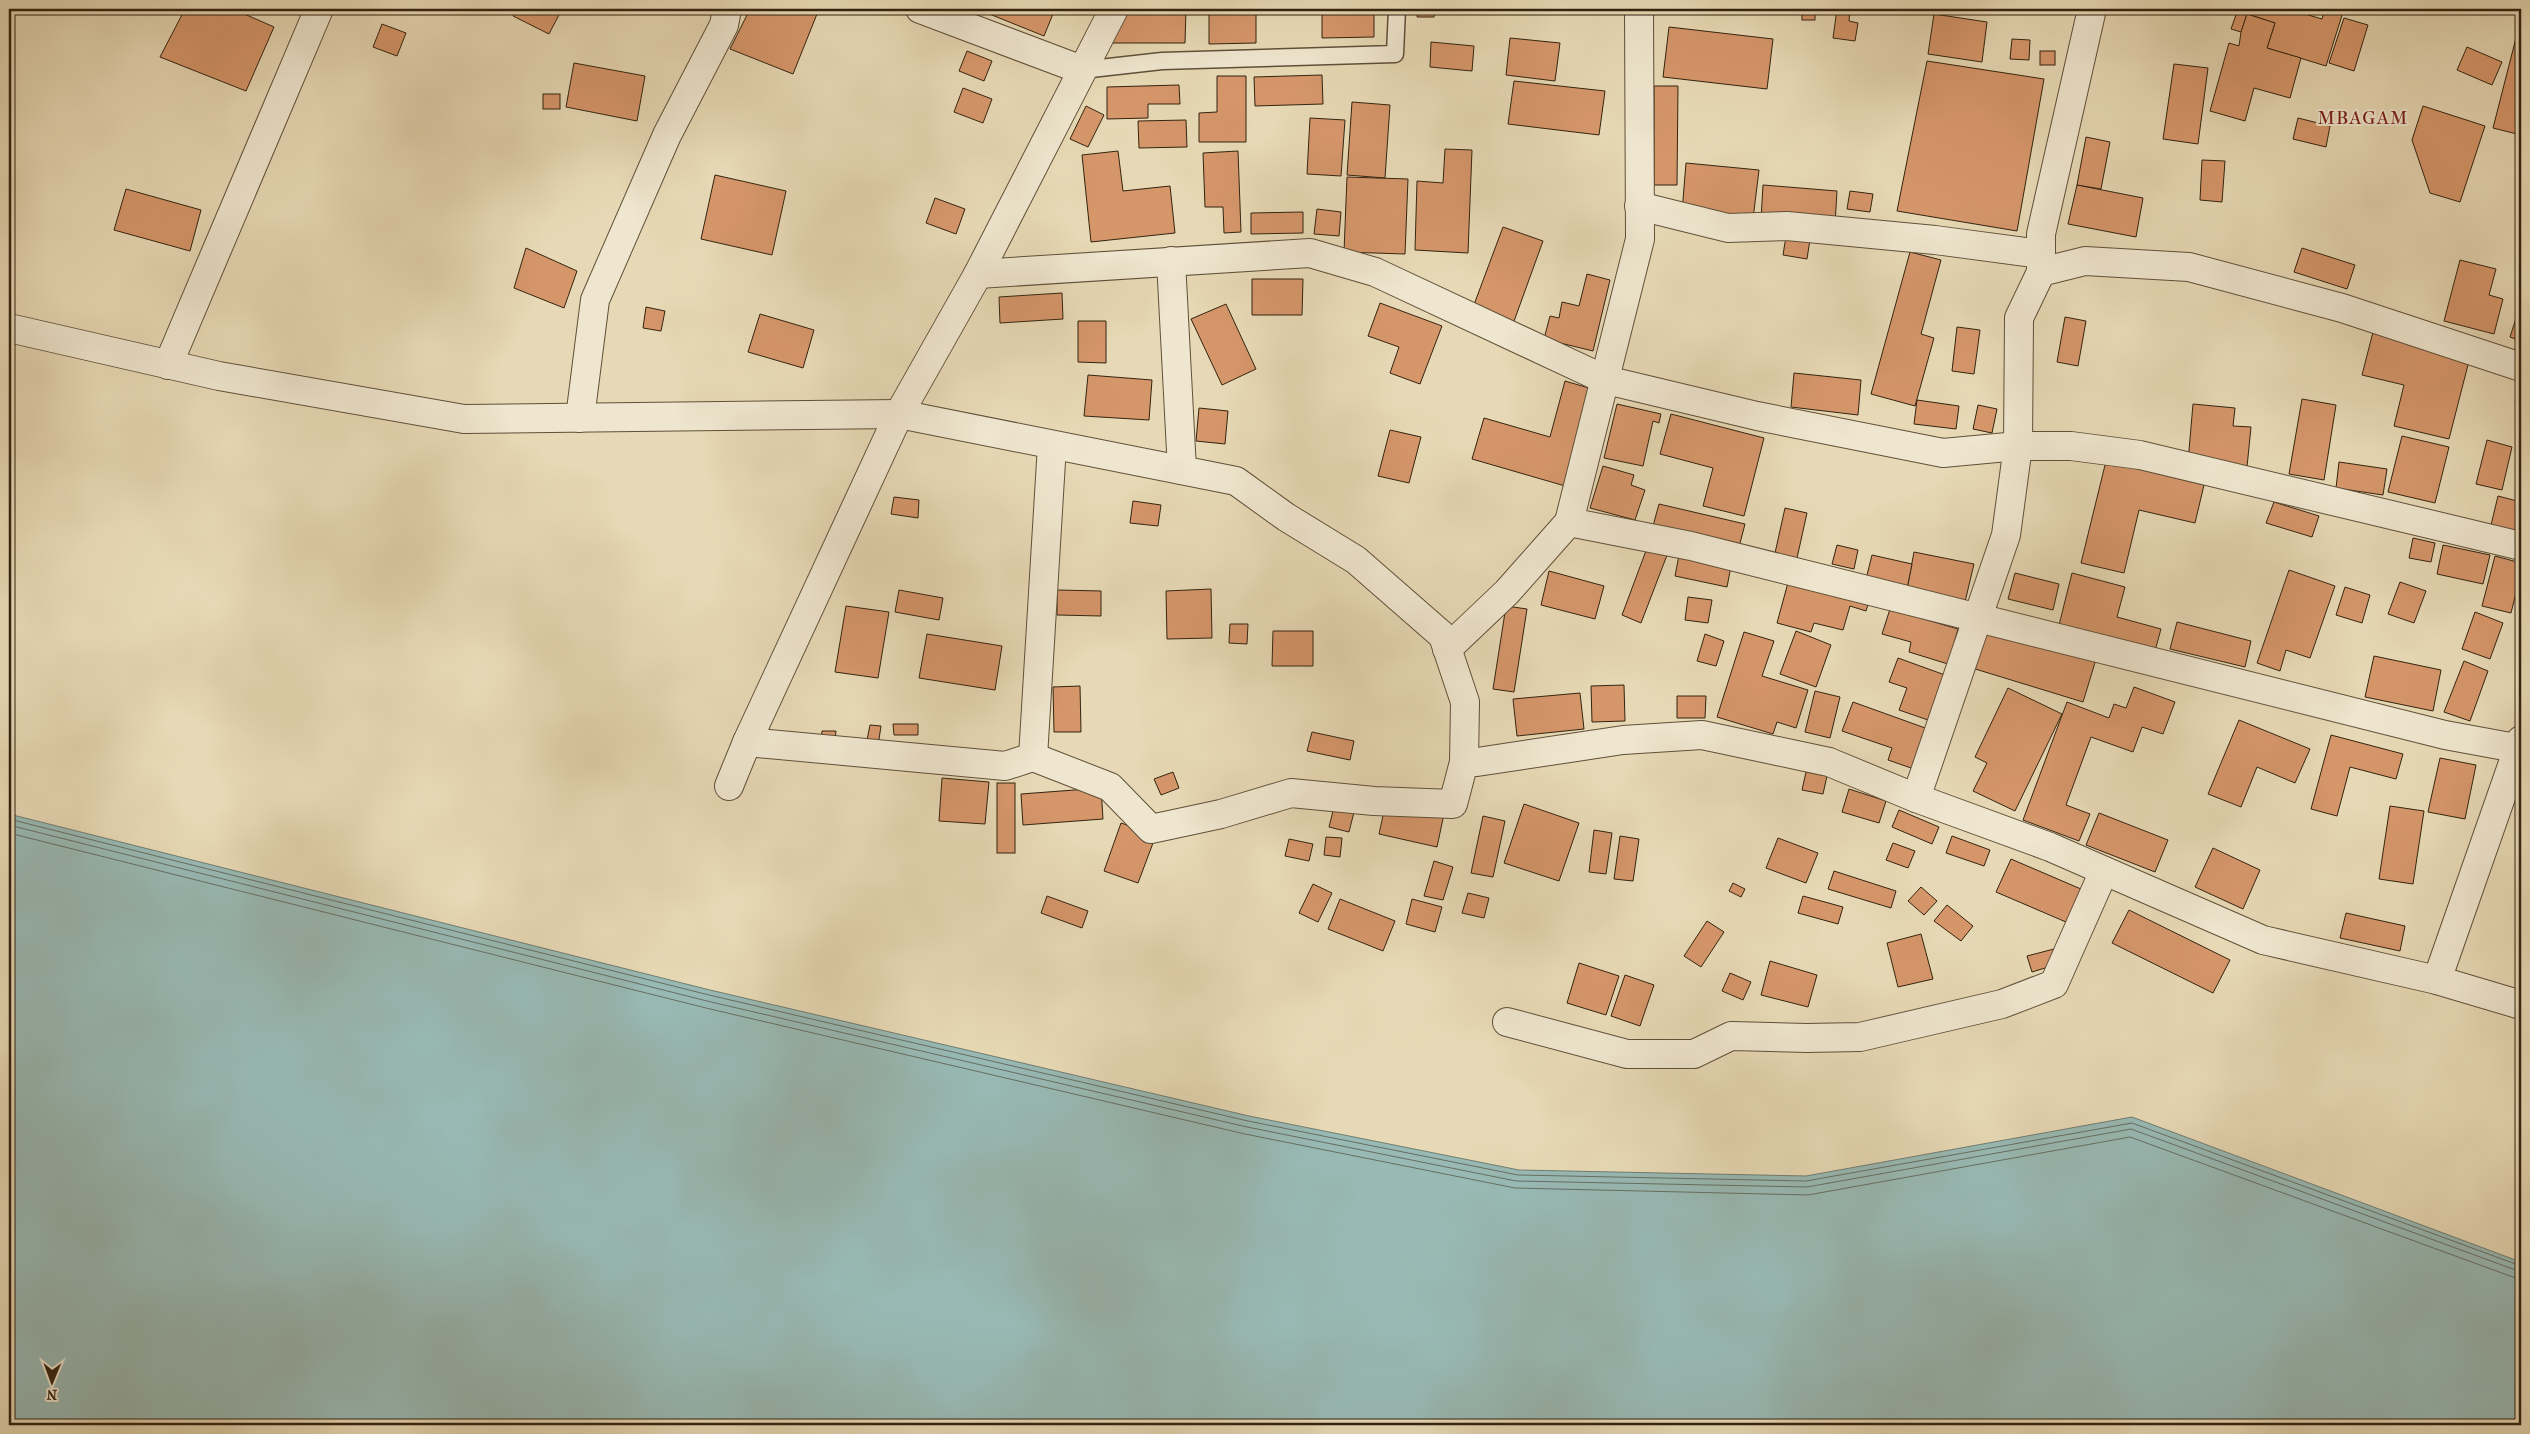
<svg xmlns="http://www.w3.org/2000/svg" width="2530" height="1434" viewBox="0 0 2530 1434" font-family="'IM FELL French Canon',serif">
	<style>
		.water { fill: #98b9b4; stroke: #707d72 }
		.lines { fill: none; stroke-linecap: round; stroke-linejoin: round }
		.shore { stroke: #666e62; stroke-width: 1 }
		.building { fill: #d5966a; stroke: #332310 }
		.lane-casing { stroke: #605039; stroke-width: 19 }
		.street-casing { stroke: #605039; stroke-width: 30 }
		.lane { stroke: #efe6cf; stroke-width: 16 }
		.street { stroke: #efe6cf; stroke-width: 28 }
		.labels { text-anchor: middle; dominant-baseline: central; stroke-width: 4; stroke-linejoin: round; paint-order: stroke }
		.quarter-label { font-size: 19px; letter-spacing: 1px; fill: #7a1f14; stroke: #efe6cf }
	</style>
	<rect width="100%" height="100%" fill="#e7d9b5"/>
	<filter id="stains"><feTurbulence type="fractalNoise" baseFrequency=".004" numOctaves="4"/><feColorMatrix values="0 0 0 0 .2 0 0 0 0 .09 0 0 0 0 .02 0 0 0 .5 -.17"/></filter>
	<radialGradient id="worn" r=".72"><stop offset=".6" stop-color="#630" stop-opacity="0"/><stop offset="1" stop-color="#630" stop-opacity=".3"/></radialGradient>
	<path class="water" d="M9,814L710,990L1249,1116L1519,1170L1806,1176L2132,1117L2521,1262V1425H9Z"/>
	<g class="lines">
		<g class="shore">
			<path d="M9,819L709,995L1248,1121L1518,1175L1806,1181L2132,1123L2521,1266"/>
			<path d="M9,825L707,1001L1247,1127L1516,1181L1807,1187L2131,1129L2521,1272"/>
			<path d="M9,833L706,1008L1245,1134L1515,1188L1808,1195L2130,1137L2521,1280"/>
		</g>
	</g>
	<g class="building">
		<path d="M185,9H233L274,27L246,91L160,57Z"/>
		<path d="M516,9H562L549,34L513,16Z"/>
		<path d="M750,9H819L793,74L730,49Z"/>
		<path d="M977,9H1055L1044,36Z"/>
		<path d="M1129,9H1186L1185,43H1110Z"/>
		<path d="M1209,9H1256V43L1209,44Z"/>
		<path d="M1418,9H1435L1434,17H1417Z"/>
		<rect x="1802" y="9" width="13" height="11"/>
		<path d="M1837,9H1850L1849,21L1858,23L1855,41L1833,38Z"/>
		<path d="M2238,9H2288L2322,19L2325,9H2344L2326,66L2267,48L2275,23L2247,14L2241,32L2231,29Z"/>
		<path d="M1322,11H1374V37L1322,38Z"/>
		<path d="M1934,14L1987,22L1982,62L1928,54Z"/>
		<path d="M2247,14L2275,23L2267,48L2301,58L2290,98L2254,88L2245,121L2210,111L2229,43L2239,46L2241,32Z"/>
		<path d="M2344,18L2368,25L2354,71L2329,63Z"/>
		<path d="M382,24L406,33L397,56L373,47Z"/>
		<path d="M1669,27L1773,39L1767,89L1663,77Z"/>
		<path d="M1510,38L1560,43L1555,81L1506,75Z"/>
		<path d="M2516,38L2521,39V135L2493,128Z"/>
		<path d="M2012,39L2030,40L2029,60L2010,59Z"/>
		<path d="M1431,42L1474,46L1472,71L1430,67Z"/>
		<path d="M2467,47L2502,62L2492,85L2457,70Z"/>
		<path d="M967,51L992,61L984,81L959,71Z"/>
		<rect x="2040" y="51" width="15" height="14"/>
		<path d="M1927,61L2044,79L2017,231L1897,211Z"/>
		<path d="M574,63L645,76L637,121L566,107Z"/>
		<path d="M2174,64L2208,68L2198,144L2163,139Z"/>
		<path d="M1322,75L1323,104L1255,106L1254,77Z"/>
		<path d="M1217,76H1246V142H1199V113L1217,112Z"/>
		<path d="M1514,81L1605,91L1599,135L1508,124Z"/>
		<path d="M1179,85L1180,104H1148V118L1107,119V87Z"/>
		<path d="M1654,86H1678L1677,185H1654Z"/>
		<path d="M963,88L992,99L983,123L954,112Z"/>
		<rect x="543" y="94" width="17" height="15"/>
		<path d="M1352,102L1390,105L1385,178L1347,175Z"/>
		<path d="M1086,106L1104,115L1088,147L1070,139Z"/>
		<path d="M2423,106L2485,126L2460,202L2430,193L2412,140Z"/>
		<path d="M1310,118L1345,120L1341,176L1307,174Z"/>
		<path d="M2298,118L2330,126L2326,147L2293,139Z"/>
		<path d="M1186,120L1187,147L1139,148L1138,121Z"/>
		<path d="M2086,137L2110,142L2101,189L2077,185Z"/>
		<path d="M1445,149L1472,150L1468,253L1415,250L1417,181L1443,183Z"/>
		<path d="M1118,151L1123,191L1170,186L1175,233L1091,242L1082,155Z"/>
		<path d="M1238,151L1241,232L1224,233L1223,207H1205L1203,153Z"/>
		<path d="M2202,160L2225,161L2222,202L2200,200Z"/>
		<path d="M1686,163L1759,170L1753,219L1682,212Z"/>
		<path d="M715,175L786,191L772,255L701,239Z"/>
		<path d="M1347,177L1408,179L1405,254L1344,252Z"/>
		<path d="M1763,185L1837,191L1835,225L1761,219Z"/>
		<path d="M2077,185L2143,198L2136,237L2068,224Z"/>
		<path d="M126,189L201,210L190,251L114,230Z"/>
		<path d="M1850,191L1873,194L1870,212L1847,209Z"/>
		<path d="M935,198L965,209L956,234L926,223Z"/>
		<path d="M1317,209L1341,212L1339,236L1314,234Z"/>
		<path d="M1303,212V233L1251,234V213Z"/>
		<path d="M1503,227L1543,241L1513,324L1472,310Z"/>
		<path d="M1787,230L1811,233L1807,259L1783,255Z"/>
		<path d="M2521,237V265L2516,264Z"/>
		<path d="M526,248L577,271L564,308L514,288Z"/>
		<path d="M2302,248L2355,265L2347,289L2294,272Z"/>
		<path d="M1910,252L1941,260L1921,334L1934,338L1915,406L1871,394Z"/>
		<path d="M2460,260L2496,269L2489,295L2503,299L2494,334L2444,321Z"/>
		<path d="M1587,274L1610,280L1593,351L1544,339L1550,316L1559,318L1562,302L1579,306Z"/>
		<path d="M1252,279H1303L1302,315H1252Z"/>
		<path d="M1062,293L1063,319L1000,323L999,297Z"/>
		<path d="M1380,303L1442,326L1420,384L1390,373L1399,347L1368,336Z"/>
		<path d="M1226,304L1256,369L1222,385L1191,319Z"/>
		<path d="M646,307L665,311L661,331L643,328Z"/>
		<path d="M2518,312L2521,313V341L2510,337Z"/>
		<path d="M760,314L814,330L803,368L748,352Z"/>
		<path d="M2065,317L2086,321L2078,366L2057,362Z"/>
		<path d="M1078,321H1106V363L1078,362Z"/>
		<path d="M1957,327L1980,330L1974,374L1952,371Z"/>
		<path d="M2373,332L2470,357L2449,439L2394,426L2404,385L2362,375Z"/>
		<path d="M1794,373L1861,380L1858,415L1791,407Z"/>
		<path d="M1088,375L1152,380L1149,420L1084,416Z"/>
		<path d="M1565,381L1599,391L1572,488L1472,459L1484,418L1550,437Z"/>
		<path d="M2521,383V404L2515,402Z"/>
		<path d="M2302,399L2336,405L2324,480L2289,474Z"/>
		<path d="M1917,400L1959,406L1956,429L1914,424Z"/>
		<path d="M1617,404L1661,414L1659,423L1653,421L1643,466L1604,458Z"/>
		<path d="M2193,404L2235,408L2233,426L2251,427L2247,467L2188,462Z"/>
		<path d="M1978,405L1997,409L1992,433L1973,429Z"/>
		<path d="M1199,408L1228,411L1225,444L1196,441Z"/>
		<path d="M1671,414L1764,438L1744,516L1703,506L1713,468L1660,454Z"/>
		<path d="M1390,430L1421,437L1409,483L1378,476Z"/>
		<path d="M2402,436L2449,447L2435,503L2388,492Z"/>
		<path d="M2487,440L2512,447L2502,490L2476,484Z"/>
		<path d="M2106,461L2204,485L2195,523L2139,510L2124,573L2081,563Z"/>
		<path d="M2339,462L2387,469L2383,495L2336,488Z"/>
		<path d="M1603,466L1634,475L1631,485L1645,490L1635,520L1590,508Z"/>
		<path d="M2498,496L2521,502V532L2491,525Z"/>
		<path d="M894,497L919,500L918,518L891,514Z"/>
		<path d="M1133,501L1161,505L1158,526L1130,523Z"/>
		<path d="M2274,502L2319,516L2312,537L2266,523Z"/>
		<path d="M1659,504L1745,524L1739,547L1653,526Z"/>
		<path d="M1785,508L1807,513L1797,558L1775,553Z"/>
		<path d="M2413,538L2435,543L2431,562L2409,558Z"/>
		<path d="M1837,545L1858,550L1854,569L1832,564Z"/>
		<path d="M2443,545L2490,555L2483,584L2437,574Z"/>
		<path d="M1647,548L1669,550L1641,623L1622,615Z"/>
		<path d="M1680,550L1732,561L1727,587L1675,576Z"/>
		<path d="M1914,552L1974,564L1965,602L1907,589Z"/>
		<path d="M1872,555L1912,564L1907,589L1866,579Z"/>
		<path d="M2495,556L2521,563V573L2511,613L2482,606Z"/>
		<path d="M2289,570L2335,586L2310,658L2286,650L2280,671L2257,663Z"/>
		<path d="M1549,571L1604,586L1595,619L1541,605Z"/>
		<path d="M2015,573L2059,584L2053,610L2008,599Z"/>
		<path d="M2072,573L2125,587L2117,617L2161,629L2153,658L2057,633Z"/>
		<path d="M1789,579L1869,601L1866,611L1850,606L1843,630L1814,623L1811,632L1777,623Z"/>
		<path d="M2400,582L2426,591L2414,623L2388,614Z"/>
		<path d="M2345,587L2370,595L2362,623L2336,615Z"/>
		<path d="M1211,589L1212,638L1167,639L1166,591Z"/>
		<path d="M899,590L943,598L939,620L895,612Z"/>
		<path d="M1057,590L1101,591V616L1057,615Z"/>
		<path d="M1688,597L1712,600L1708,623L1685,620Z"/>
		<path d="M846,606L889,612L878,678L835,672Z"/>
		<path d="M1506,606L1527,609L1514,692L1493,689Z"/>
		<path d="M1890,609L1958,629L1948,664L1909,652L1911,642L1882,634Z"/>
		<path d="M2475,612L2503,623L2490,659L2462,649Z"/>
		<path d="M1986,622L2097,656L2083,702L1972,668Z"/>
		<path d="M2177,622L2251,641L2245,667L2170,649Z"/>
		<path d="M1230,624H1248L1247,644L1229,643Z"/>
		<path d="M1273,631H1313V666H1272Z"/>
		<path d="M1796,631L1831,645L1816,687L1780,674Z"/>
		<path d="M1744,632L1774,641L1762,676L1808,690L1796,728L1777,722L1773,734L1717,717Z"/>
		<path d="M927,634L1002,646L995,690L919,678Z"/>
		<path d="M1705,634L1724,641L1716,666L1697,661Z"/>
		<path d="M2374,656L2441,670L2433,711L2365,697Z"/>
		<path d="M1898,658L1945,675L1928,720L1899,710L1907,688L1889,682Z"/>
		<path d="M2464,661L2488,671L2470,721L2444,712Z"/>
		<path d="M1624,685L1625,721L1592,722L1591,686Z"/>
		<path d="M1080,686L1081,732H1054L1053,687Z"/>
		<path d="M2134,687L2175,702L2163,734L2142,727L2133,752L2091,737L2066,805L2090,814L2079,841L2023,820L2067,702L2109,718L2114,704L2126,708Z"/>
		<path d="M2008,688L2062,714L2015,811L1973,791L1987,763L1975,757Z"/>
		<path d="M1815,691L1840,697L1830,738L1805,732Z"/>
		<path d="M1580,693L1584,729L1517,736L1513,699Z"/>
		<path d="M1677,696H1706L1705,718H1677Z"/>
		<path d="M1853,702L1928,729L1914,769L1888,760L1892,748L1842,731Z"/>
		<path d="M2239,720L2310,749L2295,783L2257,767L2241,807L2208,794Z"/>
		<path d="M893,724H918V735H894Z"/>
		<path d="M870,725L881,726L878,746L866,745Z"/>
		<path d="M822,731H836L835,740H821Z"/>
		<path d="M1312,732L1354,741L1350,760L1307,751Z"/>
		<path d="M2331,735L2403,754L2396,779L2350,767L2337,816L2311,809Z"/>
		<path d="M2440,758L2476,765L2465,819L2428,812Z"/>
		<path d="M1173,772L1179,788L1161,795L1154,779Z"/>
		<path d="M1806,772L1827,776L1823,794L1802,790Z"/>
		<path d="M942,778L989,782L985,824L939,821Z"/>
		<rect x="997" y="783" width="18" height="70"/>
		<path d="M1101,788L1103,819L1023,825L1021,794Z"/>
		<path d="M1849,789L1886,801L1879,823L1842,812Z"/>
		<path d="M1386,802L1444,814L1437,847L1379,834Z"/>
		<path d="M1524,804L1579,823L1559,881L1504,863Z"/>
		<path d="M2390,806L2424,811L2413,884L2379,879Z"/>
		<path d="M1334,807L1354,812L1349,832L1329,827Z"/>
		<path d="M1899,810L1939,827L1932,844L1892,827Z"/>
		<path d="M2099,813L2168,840L2155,872L2086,845Z"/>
		<path d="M1483,816L1505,821L1493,877L1471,873Z"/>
		<path d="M1121,823L1156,835L1138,883L1104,871Z"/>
		<path d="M1594,830L1612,833L1606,874L1589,872Z"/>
		<path d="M1620,836L1639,839L1633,881L1614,879Z"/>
		<path d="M1952,836L1990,850L1984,866L1946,853Z"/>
		<path d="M1326,837L1342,838L1340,857L1324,855Z"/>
		<path d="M1778,838L1818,853L1806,883L1766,868Z"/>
		<path d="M1289,839L1313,844L1309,861L1285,856Z"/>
		<path d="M1893,843L1915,851L1908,868L1886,860Z"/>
		<path d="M2213,848L2260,870L2243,909L2195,887Z"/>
		<path d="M2011,859L2081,889L2066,922L1996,892Z"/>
		<path d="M1434,861L1453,867L1443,900L1424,896Z"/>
		<path d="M1834,871L1896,891L1891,908L1828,889Z"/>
		<path d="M1733,883L1745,889L1741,897L1729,891Z"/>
		<path d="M1313,884L1332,893L1318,922L1299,913Z"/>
		<path d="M1921,887L1937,901L1924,915L1908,901Z"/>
		<path d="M1468,893L1489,898L1484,918L1462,913Z"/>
		<path d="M1047,896L1088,911L1082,928L1041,913Z"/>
		<path d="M1803,896L1843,907L1838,924L1798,913Z"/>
		<path d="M1340,899L1395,921L1383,951L1328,929Z"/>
		<path d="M1412,899L1442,907L1435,932L1406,924Z"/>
		<path d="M1947,905L1973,926L1961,941L1934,921Z"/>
		<path d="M2129,910L2230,960L2213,993L2112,943Z"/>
		<path d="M2346,913L2405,926L2400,951L2340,938Z"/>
		<path d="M1707,921L1724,932L1701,967L1684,956Z"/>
		<path d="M1921,934L1933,979L1898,987L1887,943Z"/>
		<path d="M2054,949L2058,964L2032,972L2027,956Z"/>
		<path d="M1770,961L1817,975L1808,1007L1761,995Z"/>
		<path d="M1579,963L1619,976L1606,1015L1567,1003Z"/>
		<path d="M1730,973L1751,982L1743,1000L1722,991Z"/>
		<path d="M1625,975L1654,985L1640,1026L1611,1016Z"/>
	</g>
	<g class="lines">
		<defs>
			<path id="lane" d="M1082,70L1162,61L1395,54L1397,9"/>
			<g id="street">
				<path d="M920,9L1082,70"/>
				<path d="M1639,206L1728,228L1787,226L1935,240L2041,254"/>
				<path d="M1171,261L1182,470"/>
				<path d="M2041,272V234L2092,9"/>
				<path d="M978,274L1310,253L1375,272L1606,380L1757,416L1943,453L2018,446H2071L2140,455L2521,546"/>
				<path d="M9,328L219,376L464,419L899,414L1236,481L1286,517L1356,560L1443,636L1465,702L1464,762L1453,804L1374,801L1291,793L1221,814L1151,829L1110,787L1033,757"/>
				<path d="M168,365L319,9"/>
				<path d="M580,418L595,300L667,135L724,25L727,9"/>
				<path d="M1569,522L1691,546L2445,735L2521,749"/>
				<path d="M1447,649L1507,592L1569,522L1640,239L1639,9"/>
				<path d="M747,742L1005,766L1033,757L1052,445"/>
				<path d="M1464,762H1477L1623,740L1702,735L1829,762L1916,798L2050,847L2263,940L2437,980L2521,1005"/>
				<path d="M729,786L747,742L899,414L978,274L1114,9"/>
				<path d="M1916,798L2006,535L2018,446L2019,318L2041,272L2085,261L2189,267L2342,308L2521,367"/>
				<path d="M2437,980L2521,740"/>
				<path d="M1507,1022L1627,1054H1694L1731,1036L1807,1038L1860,1037L2002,1004L2054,984L2104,871"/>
			</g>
		</defs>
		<use href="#lane" class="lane-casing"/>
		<use href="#street" class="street-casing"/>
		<use href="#lane" class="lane"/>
		<use href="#street" class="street"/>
	</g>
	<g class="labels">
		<g class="quarter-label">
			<text x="2363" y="118">MBAGAM</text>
		</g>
	</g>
	<rect width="2530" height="1434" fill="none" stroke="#e7d9b5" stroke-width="30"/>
	<rect x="10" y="10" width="2510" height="1414" fill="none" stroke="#332310" stroke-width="2.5"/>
	<rect x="15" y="15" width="2500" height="1404" fill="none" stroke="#332310"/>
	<g transform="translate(52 1382) rotate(181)" stroke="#efe6cf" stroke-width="4" paint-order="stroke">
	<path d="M0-4L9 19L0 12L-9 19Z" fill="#332310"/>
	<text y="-8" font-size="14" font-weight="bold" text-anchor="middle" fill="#332310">N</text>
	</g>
	<rect width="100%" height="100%" filter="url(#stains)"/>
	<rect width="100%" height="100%" fill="url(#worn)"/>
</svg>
